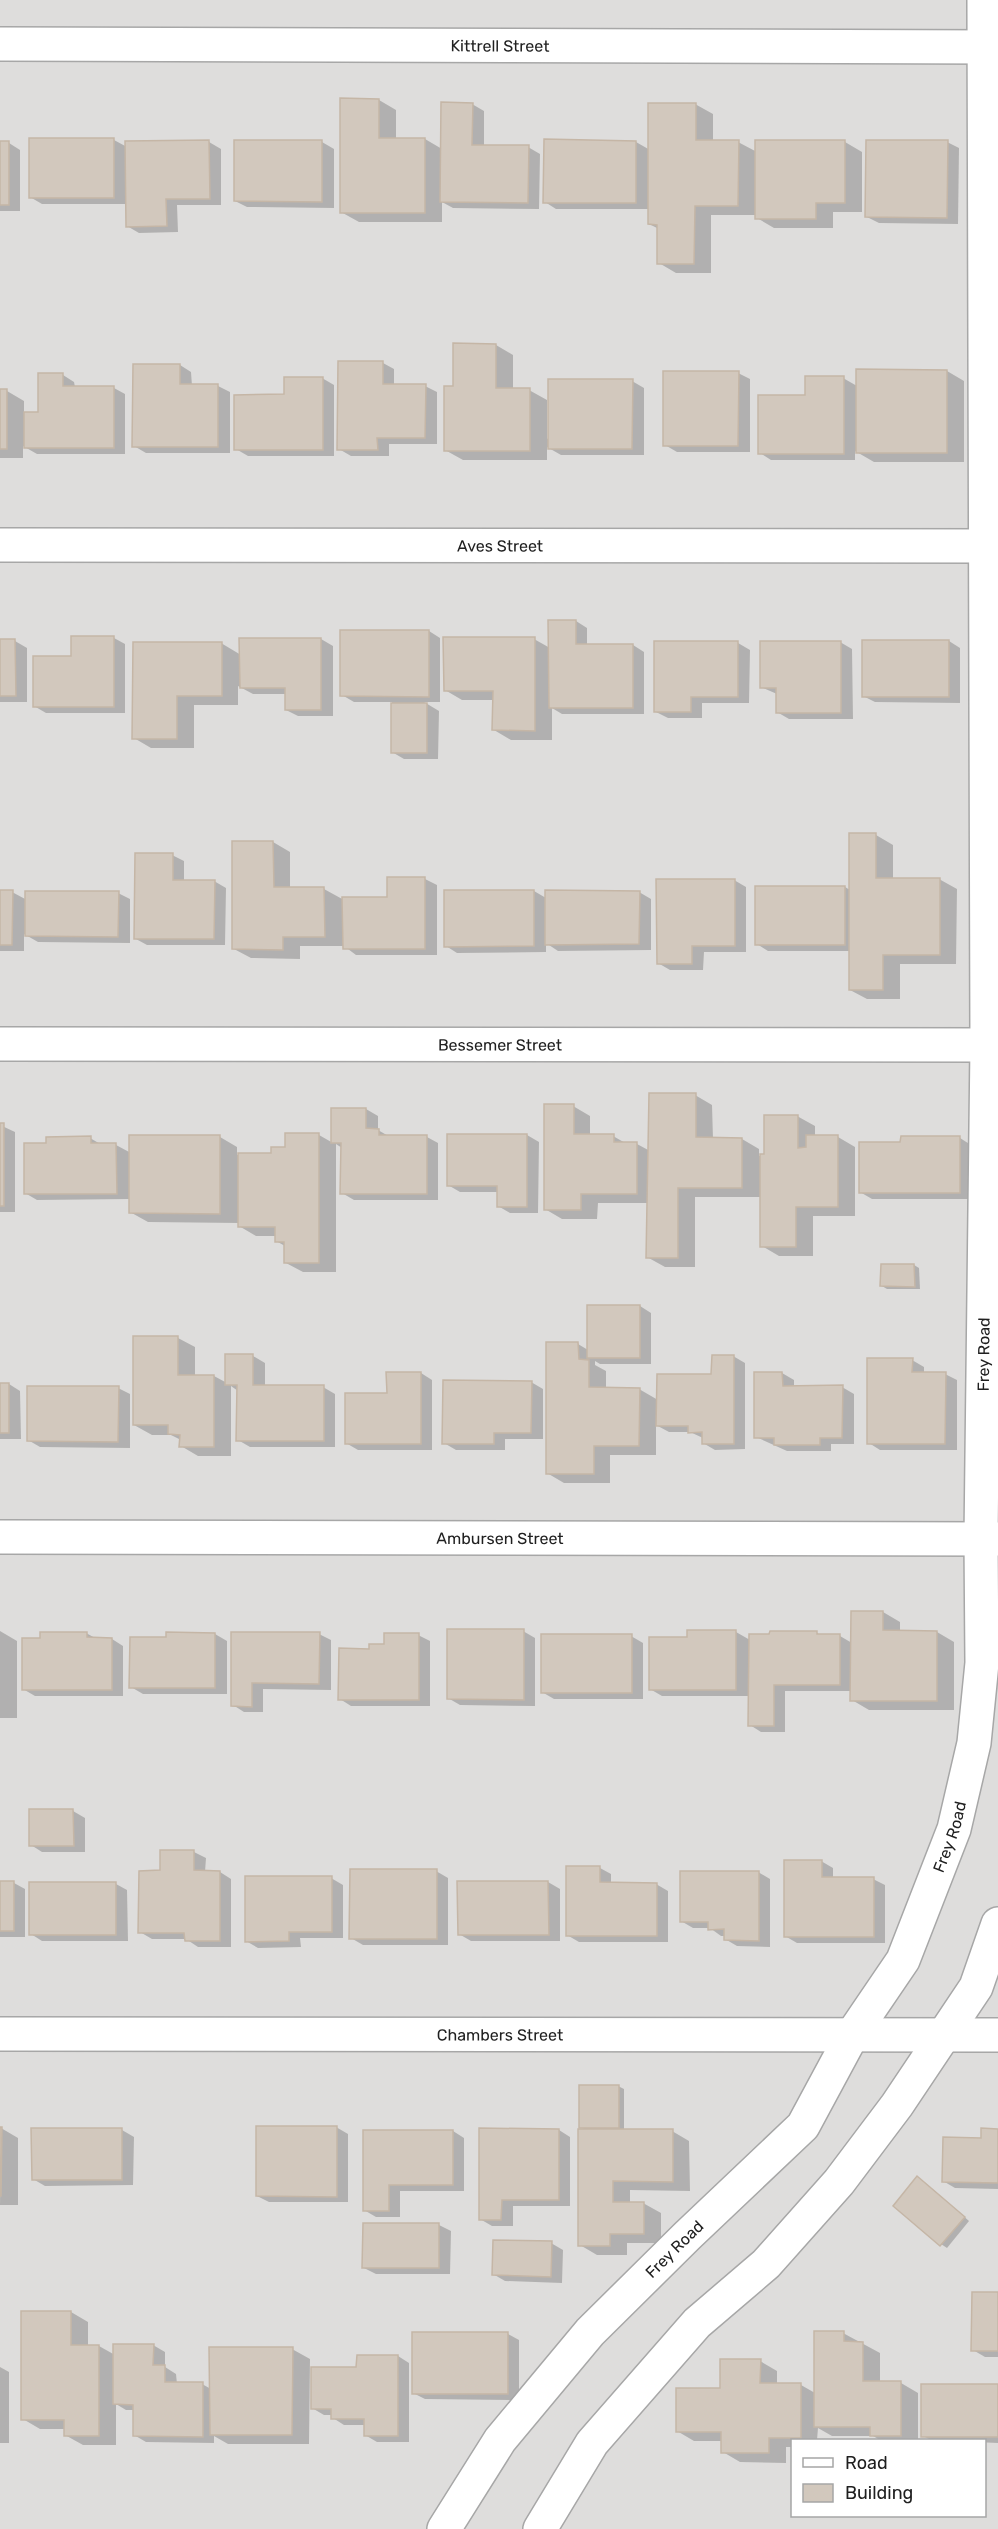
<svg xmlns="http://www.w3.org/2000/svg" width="998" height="2529" viewBox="0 0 998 2529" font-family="Rubik,sans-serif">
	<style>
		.residential { fill: #dedddc; fill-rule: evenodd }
		.shadow { fill: #0003 }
		.building { fill: #d2c8bd; stroke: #c5b6a6; stroke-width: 1.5 }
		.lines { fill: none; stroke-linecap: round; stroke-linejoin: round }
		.minor-casing { stroke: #a7a7a7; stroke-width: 36 }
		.tertiary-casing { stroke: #a7a7a7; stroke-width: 36 }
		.minor { stroke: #fff; stroke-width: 33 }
		.tertiary { stroke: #fff; stroke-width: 33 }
		.labels { text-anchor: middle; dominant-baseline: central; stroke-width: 4.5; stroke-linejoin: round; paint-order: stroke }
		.street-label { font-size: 16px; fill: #202020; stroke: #fff }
	</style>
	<rect width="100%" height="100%" fill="#f1eee5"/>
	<path class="residential" d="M0,0H998V2529H0ZM792,2440H984V2516H792Z"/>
	<g class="shadow">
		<path d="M379,100L396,110V139H425L442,149L472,104L484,111V147H528L540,154L539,209L453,208L442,202V222H359L341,212Z"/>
		<path d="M695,104L713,114V142H738L757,152L845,142L862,152V212H833V228H774L757,218V215H711V273H676L659,263V229L649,224L650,209H556L545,202L636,142L650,150Z"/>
		<path d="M114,140L127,147L209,142L221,149V205H177L178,232L139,233L127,226V204H42L30,197Z"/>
		<path d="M235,142H322L334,149V208L247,207L235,201Z"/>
		<path d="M947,142L959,148L958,224L879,223L867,217Z"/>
		<path d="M0,143H9L20,150V211H0Z"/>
		<path d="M455,345H496L513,355V390H529L547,400V439L632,381L644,388V455H561L547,447V460H463L445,450L455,388Z"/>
		<path d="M383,363L394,369V385L425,386L437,392V444H389V456H351L339,449Z"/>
		<path d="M180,365L191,372L192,386H218L230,392V453H146L134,446Z"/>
		<path d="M947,371L964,381V462H874L855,451V460H771L760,453L807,397L843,378L857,386Z"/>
		<path d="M738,373L750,379V452H677L665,445Z"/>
		<path d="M63,375L74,382L75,387L114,388L125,394V454H37L23,446V458H0V391H7L24,401V413L40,414Z"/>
		<path d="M322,378L334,385V456H248L236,449L286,396Z"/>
		<path d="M576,621L587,628V645H633L644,652V714H562L552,708V740H511L494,730V700H462L445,690L534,639L550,648Z"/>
		<path d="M429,631L440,638V702H424L439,711L438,759H404L392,752V702H354L342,695Z"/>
		<path d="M114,638L125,644V713H46L34,706L73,657Z"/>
		<path d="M241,639H321L333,646V716H298L286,710L287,694H253L238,686V705H194V748H151L134,738L221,643L241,655Z"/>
		<path d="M0,641H15L27,648V702H0Z"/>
		<path d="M949,641L960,648V703L875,702L863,696Z"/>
		<path d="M840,642L852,649L853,719H789L777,712V694L761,687Z"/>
		<path d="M738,643L750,650L749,703H702V718H668L656,712Z"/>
		<path d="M876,835L893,845V879H939L957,889L956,964H900V999H867L850,990V951H768L757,944L756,887H845L850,890Z"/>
		<path d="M273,842L290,852V889H324L344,900L388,899L425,879L437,885V955H356L344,946H300V959L251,958L234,949Z"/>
		<path d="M172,855L184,861V881H214L226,888L225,945H147L136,939Z"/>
		<path d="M734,880L746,887V952H704L703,970H670L658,963Z"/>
		<path d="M534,891L546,898L639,892L651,899V950L558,951L546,943V952L457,953L446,946Z"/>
		<path d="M0,892H12L27,900L118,893L130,899V943L38,942L24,934V951H0Z"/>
		<path d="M695,1095L712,1105L713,1139H742L759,1149V1156H766L797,1116L815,1126V1137H838L855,1147V1216H813V1256H779L762,1246V1197H695V1267H665L647,1257L649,1203H598L597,1219H562L545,1209L573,1106L590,1116V1136H613L627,1144H637L650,1151Z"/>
		<path d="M366,1109L378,1116V1130L390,1137H427L438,1143V1200H354L342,1193V1148L336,1144V1272H303L286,1263L285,1246L276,1241V1236H256L239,1226V1223L148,1222L130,1212V1199L37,1200L25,1193L47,1145L90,1138L102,1145H116L131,1153L220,1137L237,1147V1155H272L286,1148L287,1135H319L333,1143Z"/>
		<path d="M0,1125L15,1132V1212H0Z"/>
		<path d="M527,1135L539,1142L538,1213H510L498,1206V1192H460L448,1185Z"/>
		<path d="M960,1138L971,1145V1199H872L860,1192Z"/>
		<path d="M914,1265L919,1268L920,1289H887L882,1286Z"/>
		<path d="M640,1306L651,1313V1364H600L595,1361V1365L606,1371V1389H639L658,1400L713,1376L733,1356L745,1363V1449L715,1450L703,1443V1438L690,1432H669L656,1425V1455H610V1483H564L547,1473L578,1344L588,1350Z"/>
		<path d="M178,1338L195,1347V1376H214L227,1383L253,1356L265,1363V1387H323L335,1394V1447H250L238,1440V1391L231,1386V1456H198L181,1446V1440L171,1435H152L134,1425Z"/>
		<path d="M912,1360L924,1367V1374H945L957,1380V1450H880L869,1443Z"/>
		<path d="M421,1373L432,1380V1450H358L346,1443L388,1394Z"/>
		<path d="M782,1373L794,1380V1387H842L854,1394V1444H831V1451H787L756,1437Z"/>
		<path d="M531,1382L543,1389V1439H505V1450H456L444,1443Z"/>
		<path d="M0,1384H9L20,1391L21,1439H0Z"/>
		<path d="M118,1388L130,1394V1448L40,1447L28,1440Z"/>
		<path d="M852,1612H883L900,1622V1632H937L954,1642V1710H869L852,1700V1691H785V1732H761L750,1725V1696H662L650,1689L688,1639L736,1632L750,1640L817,1633L822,1636H840L852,1643Z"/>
		<path d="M0,1631L17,1641V1718H0Z"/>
		<path d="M523,1631L535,1638V1706L460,1705L448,1698Z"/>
		<path d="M86,1633L97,1639H112L123,1646V1696H35L23,1689L41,1639Z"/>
		<path d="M233,1633L319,1634L331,1640V1690L263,1689V1712H244L233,1705Z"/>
		<path d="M215,1634L227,1641V1694H143L131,1687L168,1638Z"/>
		<path d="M418,1635L430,1641V1706H351L340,1699L370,1650Z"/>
		<path d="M631,1636L643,1643V1699H554L542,1692Z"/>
		<path d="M73,1811L85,1818V1852H42L31,1845Z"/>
		<path d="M162,1851L194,1852L206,1858L205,1872H220L231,1879V1947H198L186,1939H152L140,1932L161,1872Z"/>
		<path d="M821,1861L833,1868V1879H873L885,1885V1943H797L785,1936Z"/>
		<path d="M600,1868L611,1874V1884H656L668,1891V1942H579L567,1935Z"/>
		<path d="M436,1871L448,1878V1945H363L351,1938Z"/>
		<path d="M758,1872L770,1879V1947L737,1946L725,1939V1936H721L710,1928H693L681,1921Z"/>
		<path d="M331,1878L343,1885V1938H300L301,1947L258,1948L246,1941Z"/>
		<path d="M0,1882L14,1883L25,1889V1937H0Z"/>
		<path d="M459,1882H548L560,1889V1941H471L459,1934Z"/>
		<path d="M116,1884L127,1890L128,1941H42L31,1934Z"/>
		<path d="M618,2086L624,2089V2131H672L689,2141L690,2191L630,2190V2204L643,2203L661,2213V2243H627V2255H597L580,2245L587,2130L580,2127Z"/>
		<path d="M336,2127L348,2134V2202H269L257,2196Z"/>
		<path d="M1,2128L18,2138V2205H0Z"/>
		<path d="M122,2130L134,2137L133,2185L45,2186L33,2179Z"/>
		<path d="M559,2130L570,2137V2206H513V2226H492L480,2219Z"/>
		<path d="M998,2130V2189L955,2188L943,2181L983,2139Z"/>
		<path d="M365,2131H453L464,2138V2191H400V2217H376L364,2210Z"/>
		<path d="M923,2181L969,2221L947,2248L941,2244Z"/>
		<path d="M439,2225L451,2231L450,2274H376L364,2268Z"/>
		<path d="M551,2243L563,2250L562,2283L505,2281L493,2274Z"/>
		<path d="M998,2294V2357H985L973,2350Z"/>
		<path d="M71,2312L88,2322V2346H99L115,2355L153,2345L165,2352V2367L176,2374L177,2384H202L211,2389L292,2349L310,2359L309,2444H228L214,2436V2443L146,2442L134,2435V2410H126L116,2404V2445H83L65,2435V2429H40L23,2419Z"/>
		<path d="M843,2333L880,2353V2383H901L918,2393V2440H880L873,2436H832L818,2428L817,2440H792V2447H786V2463L740,2462L723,2452V2441H694L677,2431L722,2390L760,2361L777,2371V2385H801L815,2393Z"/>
		<path d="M508,2334L519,2340V2400L425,2399L413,2393Z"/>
		<path d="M398,2356L409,2363V2442H377L365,2435V2425H344L333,2418V2415H324L312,2408L358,2368Z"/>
		<path d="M0,2367L9,2372V2443H0Z"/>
		<path d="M998,2385V2443L931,2440L923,2436Z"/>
	</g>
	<g class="building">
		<path d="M340,98L379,99V138H425V213H340Z"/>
		<path d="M441,102L473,103L472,145H529L528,203L440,202Z"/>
		<path d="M648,103H696V140H739L738,206H695L694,264H657V225L648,224Z"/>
		<rect x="29" y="138" width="85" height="60"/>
		<path d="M544,139L636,141V203H543Z"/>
		<path d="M209,140L210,199H166L167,226L126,227L125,141Z"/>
		<path d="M234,140H322V202L234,201Z"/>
		<path d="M755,140H845V203H816V219H755Z"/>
		<path d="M866,140H948L947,218L865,217Z"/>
		<rect x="0" y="141" width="9" height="64"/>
		<path d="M453,343L496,344V388H530V451H444V386H453Z"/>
		<path d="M338,361H383V384H426L425,438H377L378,450H337Z"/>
		<path d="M133,364H180V384H218V447H132Z"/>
		<path d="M856,369L947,370V453H856Z"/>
		<path d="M663,371H739L738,446H663Z"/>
		<path d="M38,373H63V386H114V448H24V412H38Z"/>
		<path d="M805,376H844V454H758V395H805Z"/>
		<path d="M284,377H323V450H234V395L284,394Z"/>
		<path d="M548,379H633L632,449H548Z"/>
		<rect x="0" y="389" width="7" height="60"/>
		<path d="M548,620H576V644H633V708H549Z"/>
		<path d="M340,630H429V697L340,696Z"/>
		<path d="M71,636H114V707H33V656H71Z"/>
		<path d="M443,637H535V731L492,730L493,691H444Z"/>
		<path d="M239,638H321V710H285V688H240Z"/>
		<path d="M0,639H15L16,696H0Z"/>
		<rect x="862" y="640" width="87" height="57"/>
		<path d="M654,641H738V697H691V712H654Z"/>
		<path d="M760,641H841V713H776V688H760Z"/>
		<path d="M133,642H222V696H177V739H132Z"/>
		<rect x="391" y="703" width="36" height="50"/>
		<path d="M849,833H876V878H940V955H883V990H849Z"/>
		<path d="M232,841H273L274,887H324L325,937H283V950L232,949Z"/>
		<path d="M135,853H173V880H215L214,939H134Z"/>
		<path d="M387,877H425V949H343L342,897H387Z"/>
		<path d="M656,879H735V946H692V964H657Z"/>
		<rect x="755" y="886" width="90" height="59"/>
		<path d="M0,890H13L12,945H0Z"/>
		<path d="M444,890H534V946L444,947Z"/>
		<path d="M545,890L640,891L639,944L545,945Z"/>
		<path d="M25,891H119L118,937L25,936Z"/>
		<path d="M649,1093H696V1137L742,1138V1188H678V1258H646Z"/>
		<path d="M544,1104H574V1134H614V1142H637V1194H581V1210H544Z"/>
		<path d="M331,1108H366V1128L379,1129V1135H427V1194H340L341,1143H331Z"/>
		<path d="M764,1115H798V1148L806,1147V1135H838V1207H796V1247H760V1154H764Z"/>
		<rect x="0" y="1123" width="4" height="83"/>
		<path d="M285,1133H319V1263H284V1242H275V1227H238V1153H271V1147H285Z"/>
		<path d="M447,1134H527V1207H497V1186H447Z"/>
		<path d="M129,1135H220V1214L129,1213Z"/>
		<path d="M91,1136V1143H116L117,1194H24V1143H46V1137Z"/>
		<path d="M901,1136H960V1193H859V1142H900Z"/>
		<path d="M881,1264H914L915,1287L880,1286Z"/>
		<rect x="587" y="1305" width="53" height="53"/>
		<path d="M133,1336H178V1375H214V1447H179L180,1435L168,1434V1425H133Z"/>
		<path d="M546,1342H578L579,1359L589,1360V1387L640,1388L639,1446H594V1474H546Z"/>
		<path d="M225,1354H253V1385H324V1441H236L237,1385H225Z"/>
		<path d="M712,1355H734V1444H702V1432L688,1433V1426H656L657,1374H711Z"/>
		<path d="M867,1358H913L912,1372H946L945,1444H867Z"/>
		<path d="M386,1372H421V1444H345V1393H387Z"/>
		<path d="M754,1372H782L783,1386L843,1385L842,1438H820V1445H774V1438H754Z"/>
		<path d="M443,1380L532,1381L531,1433H494V1444H442Z"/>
		<rect x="0" y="1383" width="9" height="50"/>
		<path d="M27,1386H119L118,1442L27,1441Z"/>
		<path d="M851,1611H883V1630L937,1631V1701H850Z"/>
		<path d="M447,1629H524V1700L447,1699Z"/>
		<path d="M687,1630H736V1690H649V1637H687Z"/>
		<path d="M770,1631H817V1634H840V1685H774V1726H748L749,1634H769Z"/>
		<path d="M40,1632H87V1637L112,1638V1690H22V1638H40Z"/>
		<path d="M166,1632L215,1633V1688H129L130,1637H166Z"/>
		<path d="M231,1632H320L319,1684L252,1683V1707L231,1706Z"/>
		<path d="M384,1633H419V1700H338L339,1648L369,1649V1644H384Z"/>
		<rect x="541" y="1634" width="91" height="59"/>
		<path d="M29,1809H73L74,1846H29Z"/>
		<path d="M160,1850H194V1870L220,1871V1941H185L184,1933H138L139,1871L160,1870Z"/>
		<path d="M784,1860H822V1877H874V1937H784Z"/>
		<path d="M566,1866H600V1882L657,1883V1936H566Z"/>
		<path d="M350,1869H437V1939H349Z"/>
		<path d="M680,1871H759V1941L724,1940V1929L708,1930V1922H680Z"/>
		<path d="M245,1876H332V1932H289V1941L245,1942Z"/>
		<rect x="0" y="1881" width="14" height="50"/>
		<path d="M457,1881H548L549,1935H458Z"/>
		<rect x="29" y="1882" width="87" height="53"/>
		<rect x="579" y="2085" width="40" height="43"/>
		<path d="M256,2126H337V2197L256,2196Z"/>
		<path d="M0,2127H2L1,2196H0Z"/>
		<path d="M31,2128H122V2180H32Z"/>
		<path d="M479,2128L559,2129V2200H502L501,2220H479Z"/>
		<path d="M981,2128L998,2129V2183L942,2182L943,2137L981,2138Z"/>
		<path d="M578,2129H673V2182L613,2181V2202H644V2234H610V2246H578Z"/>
		<path d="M363,2130H453V2185H389V2211H363Z"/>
		<path d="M917,2176L965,2217L940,2246L893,2206Z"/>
		<path d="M363,2223H439V2268H362Z"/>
		<path d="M493,2240L552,2241L551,2277L492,2275Z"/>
		<path d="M972,2292H998V2351H971Z"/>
		<path d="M21,2311H71V2345H99V2436H64V2420H21Z"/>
		<path d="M814,2331H844V2341L863,2342V2381H901V2436H870V2427H814Z"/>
		<rect x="412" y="2332" width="96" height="62"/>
		<path d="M113,2344H154L153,2365H165V2382H203V2437L133,2436V2405L113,2404Z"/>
		<path d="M209,2347H293L292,2435H210Z"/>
		<path d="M357,2355H398V2436H364V2419H331V2409H311V2367H356Z"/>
		<path d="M720,2359H761L760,2383H801V2438H769V2453H721V2432H676V2388H720Z"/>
		<rect x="921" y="2384" width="77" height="53"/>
	</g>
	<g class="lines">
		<defs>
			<g id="minor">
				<path id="s1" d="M0,44L998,47"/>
				<path id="s2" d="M0,545L998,546"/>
				<path id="s3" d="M0,1044L998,1045"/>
				<path id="s4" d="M0,1537L998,1539"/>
				<path id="s5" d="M0,2034L998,2035"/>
			</g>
			<g id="tertiary">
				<path id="s6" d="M444,2529L500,2440L590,2332L687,2236L803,2126L852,2035L903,1960L954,1829L974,1743L982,1663L981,1539L987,1045L984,0"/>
				<path d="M540,2529L592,2443L697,2323L766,2264L839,2182L897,2105L976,1987L998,1924"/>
			</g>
		</defs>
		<use href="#minor" class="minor-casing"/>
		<use href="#tertiary" class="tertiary-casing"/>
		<use href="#minor" class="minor"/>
		<use href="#tertiary" class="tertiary"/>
	</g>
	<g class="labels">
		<g class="street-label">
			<text stroke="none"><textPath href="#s1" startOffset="500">Kittrell Street</textPath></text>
			<text stroke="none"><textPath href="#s2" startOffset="500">Aves Street</textPath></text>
			<text stroke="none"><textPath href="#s3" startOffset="500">Bessemer Street</textPath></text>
			<text stroke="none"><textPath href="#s6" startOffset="1354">Frey Road</textPath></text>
			<text stroke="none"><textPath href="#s4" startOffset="500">Ambursen Street</textPath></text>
			<text stroke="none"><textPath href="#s6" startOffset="868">Frey Road</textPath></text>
			<text stroke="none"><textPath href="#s5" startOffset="500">Chambers Street</textPath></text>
			<text stroke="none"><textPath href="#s6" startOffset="364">Frey Road</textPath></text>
		</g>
	</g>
	<rect x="791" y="2439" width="195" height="78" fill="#ffffff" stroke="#a6a6a6" stroke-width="1.5"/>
	<rect x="803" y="2458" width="30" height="9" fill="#ffffff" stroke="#a6a6a6" stroke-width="1.5"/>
	<text x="845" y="2469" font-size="18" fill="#202020">Road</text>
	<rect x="803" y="2484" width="30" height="18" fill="#d2c8bd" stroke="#a6a6a6" stroke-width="1.5"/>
	<text x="845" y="2499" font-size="18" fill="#202020">Building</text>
</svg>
